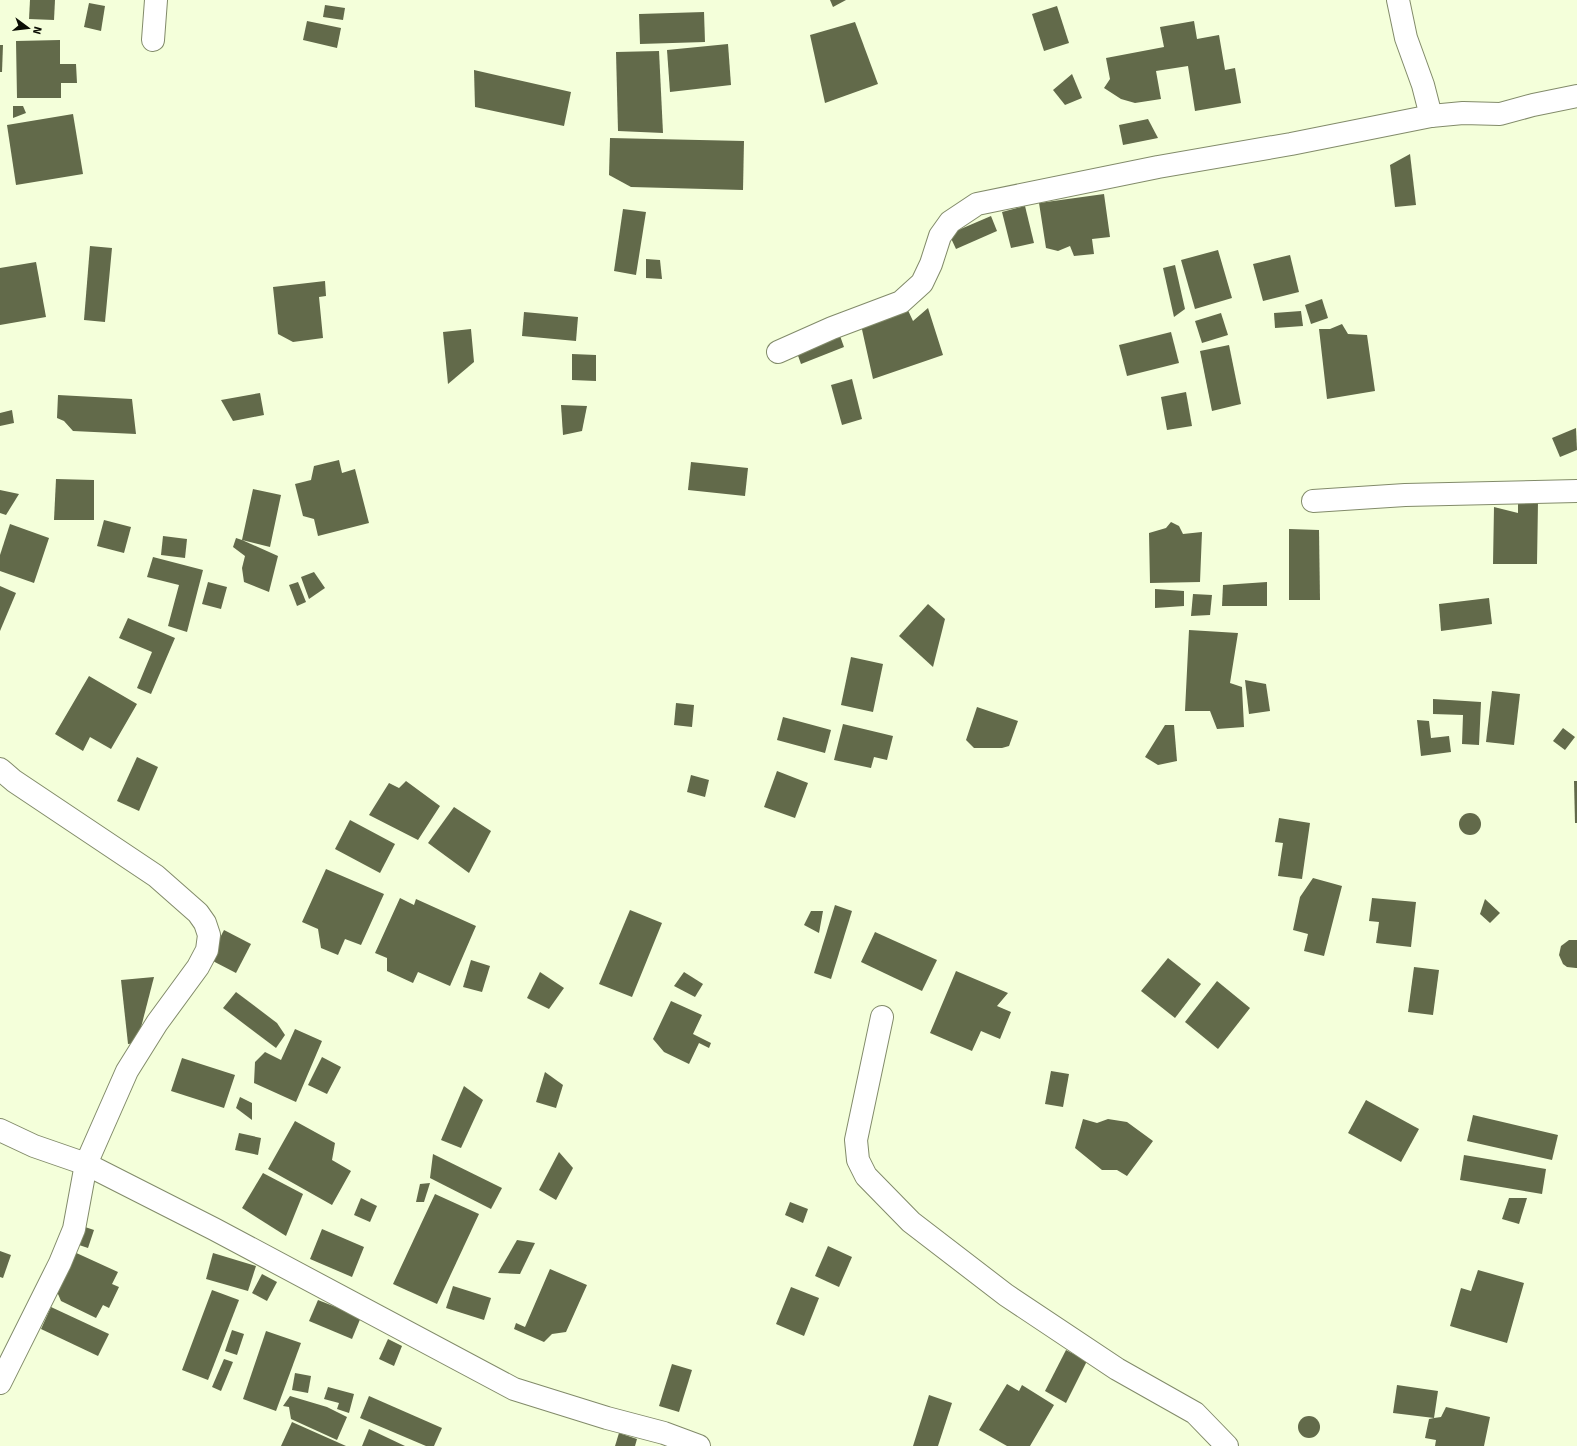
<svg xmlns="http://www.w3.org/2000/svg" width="1577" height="1446" viewBox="0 0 1577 1446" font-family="Signika,sans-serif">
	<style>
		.building { fill: #626a4a }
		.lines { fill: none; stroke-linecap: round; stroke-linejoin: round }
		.street-casing { stroke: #828b6a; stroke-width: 24 }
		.street { stroke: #fff; stroke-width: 22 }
	</style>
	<rect width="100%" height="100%" fill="#f4ffda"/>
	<g class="building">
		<path d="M30,0H55L54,20L29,19Z"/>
		<path d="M830,0H846L833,7Z"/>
		<path d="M89,3L105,6L101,31L84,27Z"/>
		<path d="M325,5L345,8L343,20L323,17Z"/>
		<path d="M1057,6L1069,43L1044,51L1032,14Z"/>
		<path d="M704,12L705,42L640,44L639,14Z"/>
		<path d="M307,21L341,28L337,48L303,40Z"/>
		<path d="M1194,21L1197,39L1219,35L1225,70L1235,68L1241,103L1195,111L1188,66L1156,71L1161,99L1135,103L1121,99L1104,88L1110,79L1106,58L1164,47L1160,27Z"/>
		<path d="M855,22L878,84L825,103L810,35Z"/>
		<path d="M60,40V64H76L77,83H61V98H17L16,41Z"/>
		<path d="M728,44L731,85L670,92L667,50Z"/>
		<path d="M0,45H3L2,72H0Z"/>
		<path d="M659,51L663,133L618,131L616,52Z"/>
		<path d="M474,70L571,92L564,126L475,107Z"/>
		<path d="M1072,74L1082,98L1065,105L1053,90Z"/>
		<path d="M13,106H23L26,113L13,118Z"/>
		<path d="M73,114L83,174L16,185L7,125Z"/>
		<path d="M1148,119L1158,138L1123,145L1119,125Z"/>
		<path d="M610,138L744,141L743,190L631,187L609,175Z"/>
		<path d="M1410,154L1416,205L1395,207L1390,165Z"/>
		<path d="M1104,194L1110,237L1092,239L1094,254L1074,256L1070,246L1058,251L1046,248L1039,203Z"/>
		<path d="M1025,206L1034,243L1011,248L1002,212Z"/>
		<path d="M623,209L646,212L636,275L614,271Z"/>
		<path d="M991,216L997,231L956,249L949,234Z"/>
		<path d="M90,246L112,248L105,322L84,320Z"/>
		<path d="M1218,250L1232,298L1195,309L1181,260Z"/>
		<path d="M1290,255L1299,292L1263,301L1253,264Z"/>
		<path d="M646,259L660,260L662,279L646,278Z"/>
		<path d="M36,262L46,317L0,325V268Z"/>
		<path d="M1175,265L1185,309L1174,317L1163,268Z"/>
		<path d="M325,281L326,296L319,297L323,338L293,342L278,334L273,287Z"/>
		<path d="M1322,299L1328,318L1311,324L1305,305Z"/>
		<path d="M906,306L913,321L928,308L943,355L873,379L861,325Z"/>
		<path d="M1301,311L1303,326L1275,328L1274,313Z"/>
		<path d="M524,312L578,317L576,341L522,336Z"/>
		<path d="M1221,313L1228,335L1202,343L1195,321Z"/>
		<path d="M1342,324L1348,334L1367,335L1375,391L1327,399L1319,329H1330Z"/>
		<path d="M471,329L474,362L448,384L443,332Z"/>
		<path d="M1171,332L1179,363L1127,376L1119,345Z"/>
		<path d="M839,333L844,347L801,364L796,350Z"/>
		<path d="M1229,345L1241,404L1212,411L1200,351Z"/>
		<path d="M572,354L596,355V381L572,380Z"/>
		<path d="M852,379L862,419L842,425L831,385Z"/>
		<path d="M1186,392L1192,426L1167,430L1161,397Z"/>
		<path d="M260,393L264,415L233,421L221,400Z"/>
		<path d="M58,395L132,399L136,434L73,431L64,421L57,418Z"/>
		<path d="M561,405L587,406L582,431L563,435Z"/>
		<path d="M12,410L14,423L0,426V413Z"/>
		<path d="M1576,428L1577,450L1560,457L1552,438Z"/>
		<path d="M339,460L342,473L355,469L369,523L318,536L314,519L303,516L295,484L311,480L314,466Z"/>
		<path d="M691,462L748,468L745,496L688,490Z"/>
		<path d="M56,479L94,480V520H54Z"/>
		<path d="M253,489L281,495L270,547L242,540L278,556L269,592L244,582L242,568L245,556L233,547L236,538L242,540Z"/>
		<path d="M0,490L19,494L6,515L0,513Z"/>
		<path d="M1518,502H1538L1537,564H1493L1494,507L1518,513Z"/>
		<path d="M104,520L131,527L124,553L97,546Z"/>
		<path d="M1171,522L1179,526L1183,534L1202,532L1200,582L1150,583L1149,533L1166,528Z"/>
		<path d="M10,524L49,538L34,583L0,571V555Z"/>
		<path d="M1289,529L1319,530L1320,600H1289Z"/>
		<path d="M163,536L187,539L185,558L161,555Z"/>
		<path d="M153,557L203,570L187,632L168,626L179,585L147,577Z"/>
		<path d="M314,572L325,588L309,599L301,577Z"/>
		<path d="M208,582L227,587L221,609L202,604Z"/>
		<path d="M298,582L306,602L297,606L289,585Z"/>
		<path d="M1267,582V606H1222L1223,585Z"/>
		<path d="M0,586L16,593L0,631Z"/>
		<path d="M1155,589L1184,591V606L1155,608Z"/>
		<path d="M1193,594L1212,595L1210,615L1191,616Z"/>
		<path d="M1489,598L1492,624L1441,631L1439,604Z"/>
		<path d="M928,604L945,619L933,667L899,636Z"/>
		<path d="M128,618L175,638L151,694L137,688L152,652L119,638Z"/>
		<path d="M1189,630L1238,633L1230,683L1242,687L1244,727L1217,729L1210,711H1185Z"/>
		<path d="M851,657L883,664L873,712L841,705Z"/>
		<path d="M89,676L137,704L111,749L90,737L83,751L55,734Z"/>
		<path d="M1245,680L1266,684L1270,711L1249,714Z"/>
		<path d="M1492,691L1520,694L1514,745L1486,742Z"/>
		<path d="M1433,699L1481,702L1479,745L1462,744L1463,715L1433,714Z"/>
		<path d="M676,703L694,705L692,727L674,725Z"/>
		<path d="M977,707L1018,721L1009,746L1002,748H974L966,740Z"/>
		<path d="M783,717L831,730L825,753L777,740Z"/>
		<path d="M1417,720L1429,721L1431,738L1449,736L1451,752L1421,756Z"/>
		<path d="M843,724L893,736L887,760L874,757L871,768L834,760Z"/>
		<path d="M1165,725H1174L1177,761L1158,765L1145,757Z"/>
		<path d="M1563,728L1575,737L1565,750L1553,741Z"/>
		<path d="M137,757L158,767L139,811L117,801Z"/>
		<path d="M777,771L808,783L795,818L764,807Z"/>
		<path d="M691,775L709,780L705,797L687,792Z"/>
		<path d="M406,781L440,806L418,840L369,815L389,783L399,788Z"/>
		<path d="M1574,781H1577V823H1575Z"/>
		<path d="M454,807L491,831L469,873L428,843Z"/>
		<circle cx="1470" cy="824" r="11"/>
		<path d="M1279,818L1310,823L1302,879L1278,876L1283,843L1275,842Z"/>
		<path d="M350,820L395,844L380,873L335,849Z"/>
		<path d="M326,869L384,894L361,945L345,939L338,955L321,948L318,929L302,922Z"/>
		<path d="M1313,878L1342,886L1324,956L1304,951L1308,934L1293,930L1300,897Z"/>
		<path d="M400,898L414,905L416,899L476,926L450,986L418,972L413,983L387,971V958L375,953Z"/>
		<path d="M1372,898L1416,902L1411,947L1376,943L1379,922L1369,921Z"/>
		<path d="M1485,899L1500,913L1490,923L1480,914Z"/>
		<path d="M835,905L852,911L831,979L814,973Z"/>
		<path d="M630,910L662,923L632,997L599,984Z"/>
		<path d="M811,911H823L819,933L804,925Z"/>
		<path d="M224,930L251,944L236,973L209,959Z"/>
		<path d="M875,932L937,960L922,991L861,962Z"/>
		<path d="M1569,940H1577V968H1576L1567,967L1563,964L1559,955L1561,946Z"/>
		<path d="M1168,958L1201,984L1175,1018L1141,991Z"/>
		<path d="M471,960L490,966L482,992L463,987Z"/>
		<path d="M1414,967L1439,970L1433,1015L1408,1012Z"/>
		<path d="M956,971L1008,993L997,1006L1011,1012L1000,1039L981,1031L972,1051L930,1033Z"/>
		<path d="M540,972L564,988L549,1009L527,998Z"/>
		<path d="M684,972L703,984L695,997L674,986Z"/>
		<path d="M154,977L137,1043L128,1044L121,980Z"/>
		<path d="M1217,981L1250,1008L1218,1049L1185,1022Z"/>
		<path d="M236,992L277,1023L285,1035L276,1048L223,1008Z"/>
		<path d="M671,1001L702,1015L693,1034L711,1043L709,1048L699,1043L689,1064L664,1052L653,1039Z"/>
		<path d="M295,1029L322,1041L296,1102L254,1083L255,1062L265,1052L281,1060Z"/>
		<path d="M322,1057L341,1067L327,1094L308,1085Z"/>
		<path d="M182,1058L235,1075L224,1108L171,1091Z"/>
		<path d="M1051,1071L1069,1074L1063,1107L1045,1104Z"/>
		<path d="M545,1072L563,1085L556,1108L536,1102Z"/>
		<path d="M464,1086L483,1100L461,1148L441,1140Z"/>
		<path d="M240,1097L252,1103V1120L236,1108Z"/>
		<path d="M1366,1100L1419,1129L1401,1162L1348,1133Z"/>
		<path d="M1473,1115L1558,1135L1552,1160L1467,1141Z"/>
		<path d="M1083,1119L1097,1123L1108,1119L1127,1122L1153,1141L1127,1176L1117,1170H1102L1075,1148Z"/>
		<path d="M295,1121L335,1143L332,1160L351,1171L332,1205L268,1169Z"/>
		<path d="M239,1133L261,1138L258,1155L235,1150Z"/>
		<path d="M559,1152L573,1168L556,1200L539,1190Z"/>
		<path d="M433,1154L502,1188L491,1209L430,1178Z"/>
		<path d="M1464,1155L1546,1169L1542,1194L1460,1180Z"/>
		<path d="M263,1173L303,1194L286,1236L242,1208Z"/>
		<path d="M430,1183L424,1202H416L420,1184Z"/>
		<path d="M435,1194L479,1214L437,1304L393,1284Z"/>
		<path d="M361,1198L377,1206L370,1222L354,1215Z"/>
		<path d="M1509,1198H1527L1519,1224L1502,1219Z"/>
		<path d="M790,1202L808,1209L803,1223L785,1215Z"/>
		<path d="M82,1226L94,1230L88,1248L76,1244Z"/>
		<path d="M322,1229L364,1247L352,1277L310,1259Z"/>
		<path d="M517,1240L535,1243L520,1274L498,1273Z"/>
		<path d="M828,1246L852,1257L839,1287L815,1276Z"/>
		<path d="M0,1251L11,1255L3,1278L0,1277Z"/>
		<path d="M72,1251L118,1272L112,1284L119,1287L109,1308L103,1305L96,1318L61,1301L55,1287Z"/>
		<path d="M213,1253L256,1266L248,1291L206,1279Z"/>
		<path d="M550,1269L587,1285L566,1332L552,1334L544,1342L514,1329L516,1323L525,1327Z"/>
		<path d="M1478,1270L1524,1283L1507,1343L1450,1326L1461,1288L1471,1291Z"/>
		<path d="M262,1274L277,1282L267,1301L252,1293Z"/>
		<path d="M453,1286L491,1298L484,1320L446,1308Z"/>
		<path d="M791,1287L819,1298L804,1336L776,1324Z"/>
		<path d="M212,1290L239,1300L208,1380L182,1370Z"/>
		<path d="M318,1300L361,1317L352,1339L309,1321Z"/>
		<path d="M51,1307L109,1334L98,1356L41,1329Z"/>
		<path d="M232,1330L244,1334L237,1355L225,1351Z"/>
		<path d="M266,1331L301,1343L276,1411L243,1399Z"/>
		<path d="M388,1339L402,1346L394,1366L379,1359Z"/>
		<path d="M1066,1350L1087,1361L1066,1403L1045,1391Z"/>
		<path d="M224,1359L233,1362L221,1391L212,1387Z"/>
		<path d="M672,1364L692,1370L679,1412L659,1406Z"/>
		<path d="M295,1373L311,1376L308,1393L292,1390Z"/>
		<path d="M1007,1384L1019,1391L1022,1385L1054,1405L1030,1446H1007L979,1430Z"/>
		<path d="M1397,1385L1438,1391L1434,1418L1441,1417L1446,1407L1490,1417L1484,1446H1435L1436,1440L1425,1438L1429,1419L1434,1418L1393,1413Z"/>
		<path d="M328,1387L354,1394L349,1413L337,1409L339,1403L324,1399Z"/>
		<path d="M929,1395L952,1403L938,1446H913Z"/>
		<path d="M290,1396L327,1407L347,1417L337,1440L291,1419L289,1407L283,1406Z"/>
		<path d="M369,1396L442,1428L434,1446H426L360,1418Z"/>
		<circle cx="1309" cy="1427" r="11"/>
		<path d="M292,1422L346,1446H281Z"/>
		<path d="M369,1429L405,1446H362Z"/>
		<path d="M619,1433L637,1439L635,1446H615Z"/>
	</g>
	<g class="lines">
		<defs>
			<g id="street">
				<path d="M1398,0L1406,38L1423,85L1431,116"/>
				<path d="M153,40L156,0"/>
				<path d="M778,352L832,328L901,302L922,283L931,264L940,236L950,222L977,204L1158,167L1291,144L1431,116L1463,113L1500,114L1533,105L1577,96"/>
				<path d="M1313,501L1405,495L1577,491"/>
				<path d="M0,769L14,781L156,876L198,913L205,923L209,935L207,950L198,967L157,1023L127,1071L86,1164L74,1229L60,1263L0,1383"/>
				<path d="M882,1017L856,1140L858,1160L866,1176L911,1222L1006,1295L1117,1369L1195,1413L1227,1446"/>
				<path d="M0,1130L34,1146L86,1164L214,1229L514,1389L607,1418L664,1433L699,1446"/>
			</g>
		</defs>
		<use href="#street" class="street-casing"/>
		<use href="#street" class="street"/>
	</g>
	<g transform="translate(28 28) rotate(105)" stroke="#f4ffda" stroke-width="3" paint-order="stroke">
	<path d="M0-3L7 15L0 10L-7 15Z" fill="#0a0d03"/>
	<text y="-6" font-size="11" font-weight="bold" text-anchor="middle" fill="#0a0d03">N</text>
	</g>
</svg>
